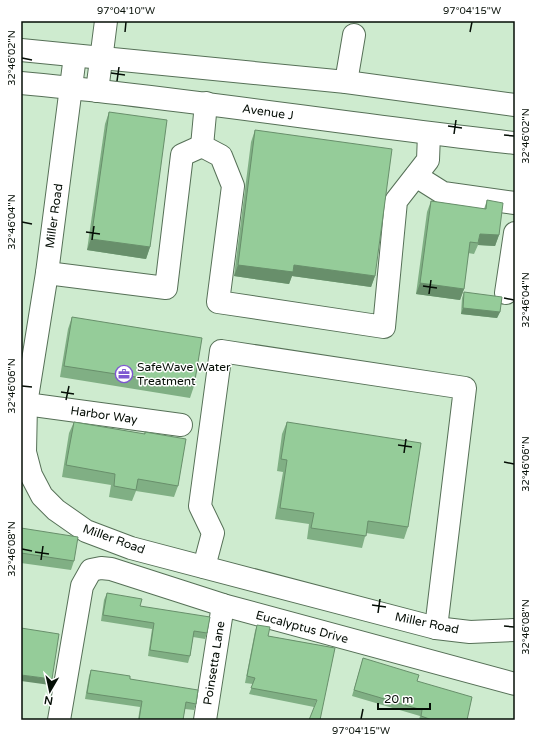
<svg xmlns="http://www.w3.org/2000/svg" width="536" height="741" viewBox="0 0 536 741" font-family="'Varela Round',sans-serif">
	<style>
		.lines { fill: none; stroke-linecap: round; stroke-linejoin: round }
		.minor-casing { stroke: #567057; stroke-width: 24 }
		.minor { stroke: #fff; stroke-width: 22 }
		.wall { fill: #80af84 }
		.shaded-wall { fill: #688f6b }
		.building { fill: #95cc99; stroke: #688f6b }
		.ticks { fill: none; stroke: #050e06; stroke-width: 1.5 }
		.labels { text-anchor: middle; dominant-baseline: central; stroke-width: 3; stroke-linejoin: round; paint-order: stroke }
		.street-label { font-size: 12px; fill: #050e06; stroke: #fff }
		.poi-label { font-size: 12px; fill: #050e06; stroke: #fff; text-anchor: start }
		.neatline { fill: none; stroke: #050e06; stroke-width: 1.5 }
		.ticks-label { font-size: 10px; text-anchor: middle; fill: #050e06 }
	</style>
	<rect width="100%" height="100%" fill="#ceebcf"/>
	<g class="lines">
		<defs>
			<g id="minor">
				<path d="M21,50L346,82L515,105"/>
				<path d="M75,56L47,273L26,404L25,452L31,475L42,496L56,510L86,531L131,548L436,628L470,632L515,630"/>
				<path d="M346,82L354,35"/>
				<path d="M21,83C186,98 350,125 515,143"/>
				<path d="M97,91L106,21"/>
				<path d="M206,103L202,146L221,156L233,186L218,302L384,327L396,201L428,160L429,134"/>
				<path d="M416,176L443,193L515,203"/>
				<path d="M47,273L166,288L182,155L202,146"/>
				<path d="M506,293L515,233"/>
				<path d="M26,404L181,425"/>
				<path d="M204,567L213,533L200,506L221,351L465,388L436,628"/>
				<path d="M59,720L82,586L91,570L101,568L111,569L223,605L515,684"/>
				<path d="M205,720L223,605"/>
			</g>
		</defs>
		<use href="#minor" class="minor-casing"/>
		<use href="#minor" class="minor"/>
	</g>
	<g class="wall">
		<path d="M109,112L150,247L146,259L87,250L105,124Z"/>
		<path d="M255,130L375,276L371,287L292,276L289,284L234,276L251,142Z"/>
		<path d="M487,200L499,235L495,246L478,245L474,254L468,253L464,289L460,300L416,294L427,212L431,201L484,209Z"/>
		<path d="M464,292L500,312L497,318L461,314L462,298Z"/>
		<path d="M72,317L194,386L190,398L60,377L68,329Z"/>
		<path d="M74,422L144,434L145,432L178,486L174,497L136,491L132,501L109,497L111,485L62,477L69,433Z"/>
		<path d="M287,422L408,527L404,539L366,533L362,548L307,539L309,524L275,519L283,472L277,471L282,434Z"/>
		<path d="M21,528L74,561L71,570L21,563Z"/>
		<path d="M107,593L140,606L207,633L205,639L193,637L190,656L188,663L148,656L152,629L101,621L104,600Z"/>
		<path d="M257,625L268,636L335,648L314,707L249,694L253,684L245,683L255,631Z"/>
		<path d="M363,658L417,681L467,720H419L420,716L352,696Z"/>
		<path d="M91,670L130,679L196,704L194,710L185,709L183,720H138L140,707L85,699L89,676Z"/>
	</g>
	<g class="shaded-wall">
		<path d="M480,234L499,235L495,246L478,245Z"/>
		<path d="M91,239L150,247L146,259L87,250Z"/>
		<path d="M238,265H294L375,276L371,287L292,276L289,284L234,276Z"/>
		<path d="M420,283L464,289L460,300L416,294Z"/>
		<path d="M463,308L500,312L497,318L461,314Z"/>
		<path d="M21,675L52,679L50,685L21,681Z"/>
	</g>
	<g class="building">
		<path d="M109,112L167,120L150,247L91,239Z"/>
		<path d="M255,130L392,149L375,276L294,265L293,272L238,265Z"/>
		<path d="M487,200L503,203L499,235L480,234L478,243L470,242L464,289L420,283L431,201L486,209Z"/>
		<path d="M464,292L502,297L500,312L463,308Z"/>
		<path d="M72,317L202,338L194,386L64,366Z"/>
		<path d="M74,422L145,434V432L186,439L178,486L138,479L136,490L114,486L115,474L66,465Z"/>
		<path d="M287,422L421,443L408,527L368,521L366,536L311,528L314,513L280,508L287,460L281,459Z"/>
		<path d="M21,528L78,537L74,561L21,553Z"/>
		<path d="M107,593L142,599L140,606L210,617L207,633L194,631L190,656L150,650L154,623L103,615Z"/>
		<path d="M257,625L270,627L268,636L335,648L320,720H309L317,700L251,688L255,678L247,676Z"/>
		<path d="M21,628L59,634L52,679L21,675Z"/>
		<path d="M363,658L419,675L417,681L472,697L467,720H432L421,716L422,710L354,690Z"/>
		<path d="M91,670L130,676V679L198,690L196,704L186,702L183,720H139L142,701L87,693Z"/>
	</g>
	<path class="ticks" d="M125,32L126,22M470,32L472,22M22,58L32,60M111,73L125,75M117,81L119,67M448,126L462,128M454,134L456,120M504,135L514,136M22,222L32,224M86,232L100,234M92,240L94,226M423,286L437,288M429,294L431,280M504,298L514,300M22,386L32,387M61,392L74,394M66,400L69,386M398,445L412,447M404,453L406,439M504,462L514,464M22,549L32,551M35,552L49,554M41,560L43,546M372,605L386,607M378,613L380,599M504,626L514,627M361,719L363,709"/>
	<defs>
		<symbol id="office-ring" viewBox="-11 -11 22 22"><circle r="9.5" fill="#fff" stroke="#7e58d1" stroke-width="1.5"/><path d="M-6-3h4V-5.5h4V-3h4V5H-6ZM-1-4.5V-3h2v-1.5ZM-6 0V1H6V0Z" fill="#7e58d1"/></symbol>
	</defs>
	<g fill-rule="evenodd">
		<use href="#office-ring" x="114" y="364" width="20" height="20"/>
	</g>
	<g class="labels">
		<g class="street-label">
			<text transform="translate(268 112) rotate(8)">Avenue J</text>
			<text transform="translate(54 216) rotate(-82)">Miller Road</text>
			<text transform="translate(104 415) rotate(8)">Harbor Way</text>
			<text transform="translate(114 539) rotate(20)">Miller Road</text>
			<text transform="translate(427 623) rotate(12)">Miller Road</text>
			<text transform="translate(302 627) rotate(15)">Eucalyptus Drive</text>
			<text transform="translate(214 663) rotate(-81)">Poinsetta Lane</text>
		</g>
		<g class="poi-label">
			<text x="137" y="367">SafeWave Water<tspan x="137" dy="14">Treatment</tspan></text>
		</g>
	</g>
	<rect width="536" height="741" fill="none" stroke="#ffffff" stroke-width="44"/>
	<g transform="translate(50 691) rotate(189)" stroke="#ffffff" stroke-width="3" paint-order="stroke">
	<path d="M0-3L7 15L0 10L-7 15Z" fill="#050e06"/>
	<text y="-6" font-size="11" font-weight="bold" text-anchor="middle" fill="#050e06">N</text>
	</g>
	<path d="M378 703v6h52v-6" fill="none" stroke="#050e06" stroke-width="2"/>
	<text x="384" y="703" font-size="12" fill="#050e06" stroke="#ffffff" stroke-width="3" paint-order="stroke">20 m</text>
	<rect x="22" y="22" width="492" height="697" class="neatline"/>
	<g class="ticks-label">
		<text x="126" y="14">97°04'10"W</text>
		<text x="472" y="14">97°04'15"W</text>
		<text transform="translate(11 58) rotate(-90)" y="4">32°46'02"N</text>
		<text transform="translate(525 136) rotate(-90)" y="4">32°46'02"N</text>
		<text transform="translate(11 222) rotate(-90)" y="4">32°46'04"N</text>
		<text transform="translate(525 300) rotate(-90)" y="4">32°46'04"N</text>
		<text transform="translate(11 386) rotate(-90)" y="4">32°46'06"N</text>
		<text transform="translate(525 464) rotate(-90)" y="4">32°46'06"N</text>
		<text transform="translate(11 549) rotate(-90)" y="4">32°46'08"N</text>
		<text transform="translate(525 627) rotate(-90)" y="4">32°46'08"N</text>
		<text x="361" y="734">97°04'15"W</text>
	</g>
</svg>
